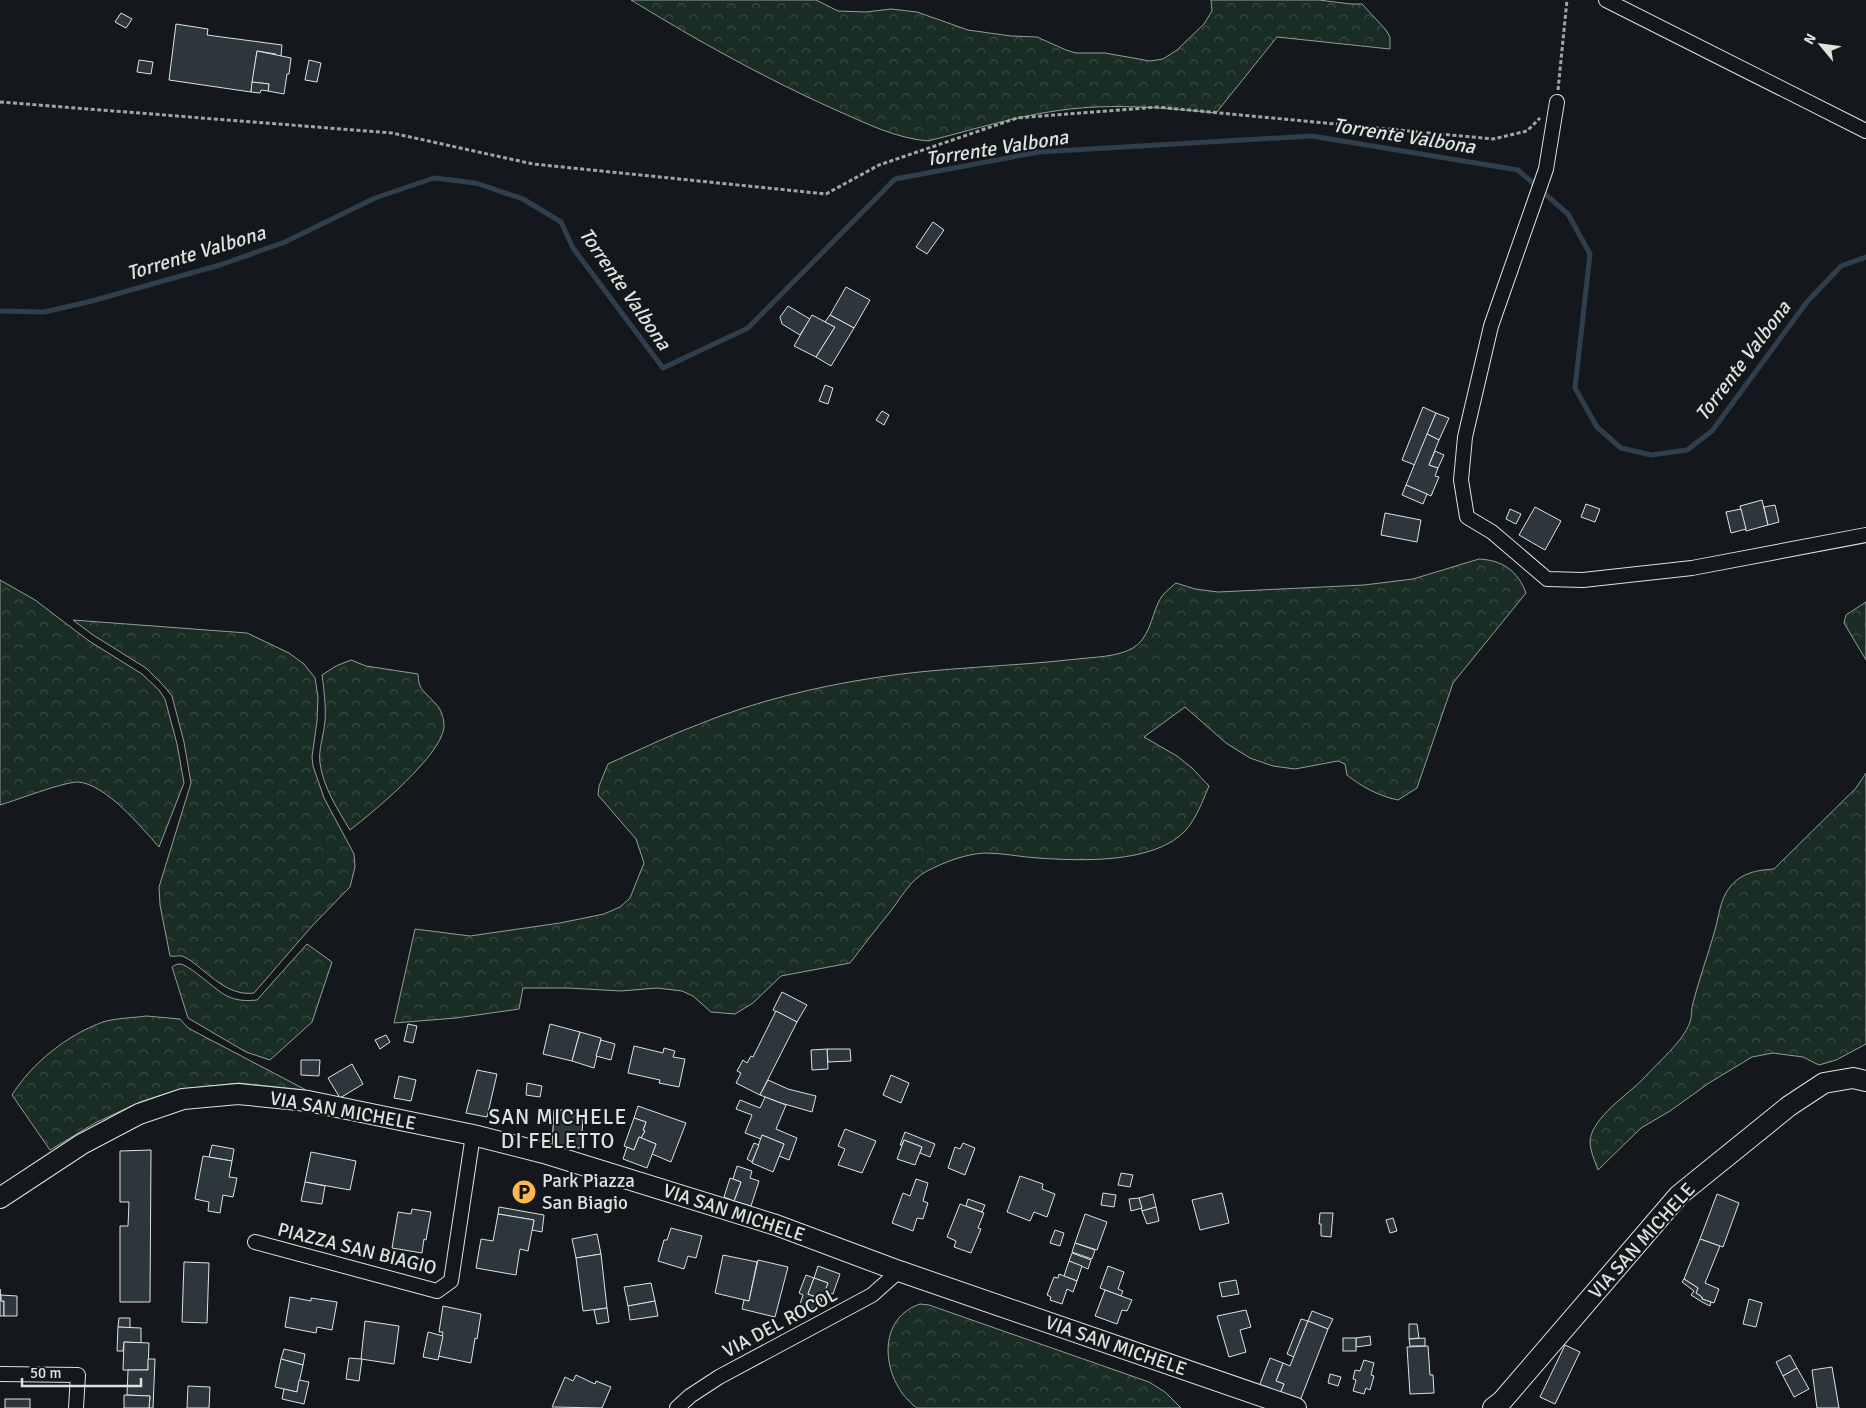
<svg xmlns="http://www.w3.org/2000/svg" width="1866" height="1408" viewBox="0 0 1866 1408" font-family="Signika,sans-serif">
	<style>
		.forest { fill: url(#forest-crowns); stroke: #939e99 }
		.lines { fill: none; stroke-linecap: round; stroke-linejoin: round }
		.stream { stroke: #2f3f4d; stroke-width: 5 }
		.building { fill: #2c363c; stroke: #d8e6dc }
		.street-casing { stroke: #d8e6dc; stroke-width: 16 }
		.secondary-casing { stroke: #d8e6dc; stroke-width: 22 }
		.path { stroke: #9da8a2; stroke-width: 3; stroke-dasharray: 4 2.5; stroke-linecap: butt }
		.street { stroke: #14181c; stroke-width: 14 }
		.secondary { stroke: #14181c; stroke-width: 20 }
		.labels { text-anchor: middle; dominant-baseline: central; stroke-width: 4; stroke-linejoin: round; paint-order: stroke }
		.street-label { font-size: 19px; fill: #d8e6dc; stroke: #14181c }
		.poi-label { font-size: 19px; fill: #d8e6dc; stroke: #14181c; text-anchor: start }
		.water-label { font-size: 20px; font-style: italic; fill: #d8e6dc; stroke: #14181c }
		.quarter-label { font-size: 21px; letter-spacing: 1px; fill: #d8e6dc; stroke: #14181c }
	</style>
	<defs>
		<pattern id="forest-crowns" width="20" height="18" patternUnits="userSpaceOnUse" patternTransform="scale(1.25)"><rect width="20" height="18" fill="#1a2d24"/><path d="M2 6a3 3 0 1 1 6 0M12 15a3 3 0 1 1 6 0" fill="none" stroke="#3b4b43"/></pattern>
	</defs>
	<rect width="100%" height="100%" fill="#14181c"/>
	<g class="forest">
		<path d="M631,0H816L838,11L866,12L891,9L917,12L968,30L1011,36L1037,37L1066,50L1076,53H1105L1150,61L1163,59L1177,50L1204,24L1212,11L1211,0H1319L1351,4H1362L1386,30L1390,37V49L1277,37L1216,113C1164,108 1114,103 1062,110C1016,116 972,130 928,141C895,138 868,124 838,111C766,79 698,41 631,0Z"/>
		<path d="M1479,559C1502,560 1518,571 1526,593L1453,683L1417,788L1398,800C1379,796 1362,787 1347,775L1345,764L1338,761L1295,769L1273,766L1250,758L1226,743L1185,707L1144,737L1177,756L1192,768L1209,786C1202,802 1197,817 1186,830C1155,864 1081,861 1038,858C1020,857 1003,853 985,853C965,854 945,862 927,871C910,880 901,898 890,912C876,929 863,946 850,963L781,976L753,1003L735,1014L711,1012L693,996L682,991L657,988L621,991L568,988H523L519,1009L456,1018L394,1023L415,929L470,936L560,923L604,914L620,907L630,898L644,863L636,839L598,795L599,786L608,764C639,750 670,735 702,723C757,701 815,687 873,678C941,667 1009,667 1077,659C1095,657 1117,657 1133,648C1149,638 1151,619 1158,603C1162,594 1169,589 1176,583L1195,589L1218,592L1364,585L1413,579Z"/>
		<path d="M0,580L35,600L89,641L142,674L159,690L165,699L177,744L184,783L159,847C141,827 106,784 78,782C63,782 17,800 0,805Z"/>
		<path d="M1866,602V660L1844,623L1846,615Z"/>
		<path d="M73,620L247,633L289,653L304,664L315,678L318,697L317,721L312,757L313,766L324,798L354,854L355,867L350,887L312,926L254,993C232,996 215,980 199,967C194,963 188,958 182,956C179,955 174,957 170,956L160,905L159,887L191,783L184,742L172,696L164,686L146,668L93,635Z"/>
		<path d="M351,660L366,666L418,674C418,678 419,683 420,686C428,700 443,703 444,725C445,753 372,813 350,830C338,810 323,787 320,763C318,750 324,735 325,721C326,705 324,690 322,675L336,666Z"/>
		<path d="M1866,773V1044L1836,1060L1819,1065L1803,1057L1773,1053L1752,1057L1709,1083L1670,1111L1641,1128L1598,1170C1595,1161 1590,1151 1590,1141C1592,1117 1629,1094 1644,1078C1658,1062 1683,1042 1690,1022C1692,1017 1691,1009 1693,1003C1699,979 1708,955 1715,930C1719,916 1720,899 1730,887C1741,873 1757,870 1774,869L1856,788Z"/>
		<path d="M307,944L332,962L312,1022L270,1060L246,1052L188,1018L172,967C174,966 176,964 179,964C188,963 216,991 227,996C237,1001 247,1001 257,1000Z"/>
		<path d="M146,1016L180,1019L188,1028L306,1090L239,1083L180,1089L140,1102L95,1123L50,1150L12,1095C32,1063 67,1035 103,1022C116,1018 132,1018 146,1016Z"/>
		<path d="M920,1304L929,1305L1149,1382L1165,1392L1181,1408H917C883,1384 873,1320 920,1304Z"/>
	</g>
	<g class="lines">
		<path class="stream" d="M0,311L44,312L88,302L220,265L285,242L375,198L434,178L476,183L523,199L561,222L573,248L663,368L748,328L895,179L1039,152L1312,136L1518,170L1568,214L1590,254L1575,388L1597,427L1621,448L1651,455L1687,450L1712,431L1807,302L1841,266L1866,257"/>
	</g>
	<g class="building">
		<path d="M121,13L132,19L126,28L115,22Z"/>
		<path d="M176,24L208,29L207,35L282,45L281,56H276V54L257,51L251,92L169,80Z"/>
		<path d="M257,51L291,58L289,74H287L284,94L268,91L269,84L252,82Z"/>
		<path d="M139,60L153,62L151,74L137,72Z"/>
		<path d="M309,60L321,63L317,82L305,80Z"/>
		<path d="M252,82L269,84L268,91L261,90L260,93L251,92Z"/>
		<path d="M933,222L944,230L927,254L916,247Z"/>
		<path d="M846,287L870,300L854,328L830,315Z"/>
		<path d="M788,306L810,319L800,335L782,324L780,317Z"/>
		<path d="M812,315L835,327L816,357L794,346Z"/>
		<path d="M830,315L854,328L831,366L816,357L835,327L825,322Z"/>
		<path d="M825,385L833,388L828,404L819,401Z"/>
		<path d="M1423,407L1436,413L1415,465L1402,460Z"/>
		<path d="M882,411L889,415L884,425L876,420Z"/>
		<path d="M1436,413L1449,418L1439,440L1427,434Z"/>
		<path d="M1427,434L1439,440L1429,465L1438,468L1435,476L1439,477L1431,496L1406,485Z"/>
		<path d="M1435,451L1444,455L1438,468L1429,465Z"/>
		<path d="M1406,485L1427,494L1423,504L1402,495Z"/>
		<path d="M1762,500L1768,525L1746,531L1740,506Z"/>
		<path d="M1586,504L1600,509L1595,522L1581,517Z"/>
		<path d="M1775,505L1779,522L1768,525L1764,507Z"/>
		<path d="M1535,507L1561,521L1545,550L1519,535Z"/>
		<path d="M1510,509L1521,514L1516,524L1506,519Z"/>
		<path d="M1741,509L1746,529L1731,533L1726,512Z"/>
		<path d="M1385,513L1421,520L1417,542L1381,535Z"/>
		<path d="M782,992L807,1005L797,1022L773,1010Z"/>
		<path d="M776,1011L797,1022L760,1095L736,1083L741,1073L737,1071L743,1060L747,1063L751,1056L753,1057Z"/>
		<path d="M408,1024L417,1026L413,1043L404,1041Z"/>
		<path d="M550,1024L580,1032L572,1061L543,1054Z"/>
		<path d="M580,1032L601,1038L594,1068L572,1061Z"/>
		<path d="M386,1035L390,1042L380,1049L375,1040Z"/>
		<path d="M601,1040L615,1044L611,1060L596,1056Z"/>
		<path d="M634,1046L663,1053L664,1048L675,1051L673,1057L685,1059L679,1087L659,1083L660,1080L628,1073Z"/>
		<path d="M827,1049H850L851,1061L828,1062Z"/>
		<path d="M827,1049L828,1069L812,1070L811,1050Z"/>
		<path d="M301,1060H320L319,1076L301,1075Z"/>
		<path d="M352,1064L363,1084L340,1098L328,1078Z"/>
		<path d="M477,1070L497,1074L487,1117L466,1113Z"/>
		<path d="M891,1075L909,1083L901,1103L883,1095Z"/>
		<path d="M399,1076L416,1080L411,1101L394,1098Z"/>
		<path d="M768,1080L788,1089L816,1096L812,1112L781,1103L760,1095Z"/>
		<path d="M527,1083L542,1086L540,1097L526,1095Z"/>
		<path d="M765,1097L786,1105L776,1129L797,1138L789,1160L779,1156L784,1144L762,1135L761,1139L745,1133L752,1115L736,1109L740,1100L760,1108Z"/>
		<path d="M638,1106L686,1123L671,1162L652,1154L656,1144L641,1138L645,1131L643,1130L646,1122L634,1118Z"/>
		<path d="M554,1110H576L575,1117L583,1118L581,1148L552,1147Z"/>
		<path d="M634,1118L646,1122L643,1130L645,1131L641,1138L639,1137L634,1150L624,1146Z"/>
		<path d="M845,1129L876,1141L862,1173L838,1165L845,1149L838,1146Z"/>
		<path d="M905,1132L935,1144L930,1157L920,1153L922,1147L904,1140L902,1145H900Z"/>
		<path d="M762,1135L784,1144L773,1172L752,1163Z"/>
		<path d="M639,1137L656,1144L647,1168L623,1159L627,1147L634,1150Z"/>
		<path d="M904,1140L922,1147L915,1165L897,1159Z"/>
		<path d="M754,1143L759,1145L752,1162L747,1159Z"/>
		<path d="M963,1143L975,1148L965,1175L948,1168L955,1147L960,1149Z"/>
		<path d="M212,1145L234,1149L232,1161L209,1157Z"/>
		<path d="M151,1150L150,1302H120V1226H128L129,1202H120V1151Z"/>
		<path d="M311,1152L356,1161L350,1190L305,1182Z"/>
		<path d="M203,1156L232,1161L229,1177L237,1178L233,1197L223,1195L220,1213L208,1211L209,1202L195,1199Z"/>
		<path d="M737,1166L752,1171L750,1178L759,1181L751,1206L734,1201L741,1182L733,1179Z"/>
		<path d="M1121,1173L1133,1175L1130,1187L1118,1185Z"/>
		<path d="M1020,1176L1043,1184L1042,1189L1055,1194L1047,1217L1034,1212L1030,1221L1007,1212Z"/>
		<path d="M730,1178L741,1182L734,1201L724,1197Z"/>
		<path d="M916,1179L928,1183L923,1201L928,1203L923,1219L917,1218L913,1231L892,1223L903,1193L910,1196Z"/>
		<path d="M305,1182L325,1186L322,1204L301,1201Z"/>
		<path d="M1103,1193L1116,1195L1114,1207L1101,1205Z"/>
		<path d="M1222,1193L1229,1223L1200,1230L1192,1200Z"/>
		<path d="M1153,1194L1156,1207L1142,1211L1139,1198Z"/>
		<path d="M1717,1194L1739,1203L1723,1247L1700,1239Z"/>
		<path d="M1139,1198L1142,1208L1131,1211L1129,1199Z"/>
		<path d="M968,1199L985,1205L982,1212L966,1206Z"/>
		<path d="M960,1204L984,1213L978,1228L981,1229L971,1253L954,1247L956,1241L947,1237Z"/>
		<path d="M499,1207L544,1215L542,1232L532,1230L534,1220L498,1214Z"/>
		<path d="M1156,1207L1159,1221L1147,1224L1142,1211Z"/>
		<path d="M412,1209L431,1212L426,1240L424,1239L422,1253L392,1248L398,1212L411,1214Z"/>
		<path d="M1320,1213H1333L1331,1237L1321,1236V1224H1319Z"/>
		<path d="M498,1214L534,1220L528,1251L520,1249L516,1275L476,1268L481,1239L493,1241Z"/>
		<path d="M1085,1214L1107,1222L1097,1250L1075,1243Z"/>
		<path d="M1393,1218L1397,1231L1390,1233L1386,1220Z"/>
		<path d="M671,1228L702,1236L696,1258L688,1256L684,1269L658,1261L664,1240H667Z"/>
		<path d="M1055,1230L1064,1233L1060,1246L1050,1243Z"/>
		<path d="M597,1234L601,1254L576,1258L572,1239Z"/>
		<path d="M1700,1239L1720,1246L1705,1283L1719,1289L1714,1303L1702,1299V1297L1696,1293L1698,1288L1684,1279Z"/>
		<path d="M1075,1243L1095,1250L1092,1259L1072,1252Z"/>
		<path d="M1072,1253L1091,1260L1088,1269L1069,1261Z"/>
		<path d="M601,1254L607,1308L583,1311L576,1258Z"/>
		<path d="M723,1255L757,1262L749,1301L715,1293Z"/>
		<path d="M758,1260L788,1267L775,1317L742,1309L744,1300L749,1301Z"/>
		<path d="M1069,1261L1082,1266L1077,1281L1064,1276Z"/>
		<path d="M184,1262L209,1263L207,1323L182,1322Z"/>
		<path d="M818,1266L840,1274L833,1294L824,1291L828,1283L814,1278Z"/>
		<path d="M1108,1266L1124,1272L1118,1289L1123,1291L1121,1296L1100,1288Z"/>
		<path d="M1059,1274L1077,1281L1073,1292L1067,1289L1062,1304L1050,1300L1051,1297L1047,1295L1054,1277L1058,1278Z"/>
		<path d="M806,1275L814,1278L808,1294L822,1299L818,1310L800,1304L803,1295L799,1293Z"/>
		<path d="M814,1278L828,1283L822,1299L808,1294Z"/>
		<path d="M1684,1279L1698,1288L1696,1293L1702,1297V1299L1711,1302L1710,1306L1702,1302L1691,1295L1694,1291L1682,1282Z"/>
		<path d="M1236,1280L1239,1294L1222,1297L1219,1283Z"/>
		<path d="M651,1283L655,1301L628,1306L624,1287Z"/>
		<path d="M0,1289L1,1301H4V1316H0Z"/>
		<path d="M1105,1290L1132,1300L1127,1311L1122,1310L1117,1324L1095,1316Z"/>
		<path d="M1,1295L17,1296V1316H4V1301H1Z"/>
		<path d="M290,1297L311,1301V1298L337,1302L332,1330L317,1327L316,1333L285,1327Z"/>
		<path d="M1749,1299L1762,1303L1756,1327L1743,1324Z"/>
		<path d="M655,1301L658,1316L630,1320L628,1306Z"/>
		<path d="M443,1306L481,1314L477,1339L475,1338L471,1363L438,1356L443,1332H439Z"/>
		<path d="M607,1308L609,1322L597,1324L594,1310Z"/>
		<path d="M1246,1310L1251,1327L1240,1330L1246,1352L1229,1357L1217,1316Z"/>
		<path d="M1312,1311L1333,1319L1328,1329L1308,1321Z"/>
		<path d="M119,1318H130V1328L118,1327Z"/>
		<path d="M1301,1319L1308,1321L1294,1357L1287,1354Z"/>
		<path d="M365,1321L399,1326L394,1364L361,1359Z"/>
		<path d="M1308,1321L1328,1329L1298,1406L1278,1398L1284,1384L1276,1381L1283,1363L1290,1366Z"/>
		<path d="M1409,1324H1417L1419,1338L1409,1339Z"/>
		<path d="M118,1327L141,1328V1343L124,1342L123,1351H117Z"/>
		<path d="M428,1332L443,1336L438,1360L423,1357Z"/>
		<path d="M1370,1336L1371,1345L1356,1347V1338Z"/>
		<rect x="1343" y="1338" width="13" height="13"/>
		<path d="M1425,1338V1346H1410L1409,1339Z"/>
		<path d="M124,1342L149,1343L148,1370H123Z"/>
		<path d="M1565,1345L1580,1352L1555,1404L1540,1397Z"/>
		<path d="M1428,1346L1430,1375H1433L1434,1393L1410,1394L1407,1347Z"/>
		<path d="M284,1349L305,1354L303,1365L281,1359Z"/>
		<path d="M1790,1355L1797,1368L1783,1376L1776,1362Z"/>
		<path d="M349,1358L362,1359L359,1381L346,1379Z"/>
		<path d="M1270,1358L1283,1363L1276,1381L1284,1384L1278,1398L1258,1389Z"/>
		<path d="M148,1359H155L153,1408H149L150,1396L127,1395L128,1370H148Z"/>
		<path d="M281,1359L303,1365L297,1392L275,1387Z"/>
		<path d="M1364,1360L1374,1363L1371,1375L1374,1376L1370,1390L1366,1388L1364,1394L1353,1391L1356,1380L1353,1379L1355,1370L1360,1371Z"/>
		<path d="M1832,1367L1839,1408H1817L1812,1370Z"/>
		<path d="M1797,1368L1809,1389L1794,1397L1783,1376Z"/>
		<path d="M1330,1374L1341,1377L1338,1386L1328,1383Z"/>
		<path d="M576,1375L595,1384L596,1381L611,1387L602,1408L552,1407L565,1377L573,1381Z"/>
		<path d="M299,1380L309,1382L304,1404L282,1399L284,1389L297,1392Z"/>
		<path d="M188,1386L210,1387L209,1408H187Z"/>
		<path d="M124,1395L150,1396L149,1408H124Z"/>
		<rect x="5" y="1399" width="25" height="9"/>
	</g>
	<g class="lines">
		<defs>
			<g id="street">
				<path d="M1606,0L1866,131"/>
				<path d="M1557,102L1546,169L1491,326L1465,437L1461,480L1467,517L1492,532L1547,579L1583,580L1692,568L1866,535"/>
				<path d="M255,1242L437,1291L451,1281L473,1135"/>
				<path d="M0,1374L78,1375L76,1408"/>
				<path d="M677,1408L690,1396L719,1377L872,1295L899,1271"/>
			</g>
			<g id="secondary">
				<path d="M0,1198L82,1144L139,1114L183,1099L238,1094L308,1101L473,1135L544,1153L776,1225L899,1271L1296,1408"/>
				<path d="M1493,1408L1502,1401L1679,1195L1789,1106L1824,1083L1853,1078L1866,1081"/>
			</g>
		</defs>
		<use href="#street" class="street-casing"/>
		<use href="#secondary" class="secondary-casing"/>
		<g class="path">
			<path d="M1558,90L1567,0"/>
			<path d="M0,102L392,133L533,164L826,194L879,165L1017,118L1157,107L1493,139L1527,131L1540,118"/>
		</g>
		<use href="#street" class="street"/>
		<use href="#secondary" class="secondary"/>
	</g>
	<defs>
		<symbol id="parking-disc" viewBox="-11 -11 22 22"><circle r="9.5" fill="#ffb74d" stroke="#14181c"/><path d="M-3.5-5.5H1a3.5 3.5 0 0 1 0 7H-1V5.5H-3.5ZM-1-3.4V-.6H.8a1.4 1.4 0 0 0 0-2.8Z" fill="#111"/></symbol>
	</defs>
	<g fill-rule="evenodd">
		<use href="#parking-disc" x="510" y="1178" width="28" height="28"/>
	</g>
	<g class="labels">
		<g class="street-label">
			<text transform="translate(343 1111) rotate(10)">VIA SAN MICHELE</text>
			<text transform="translate(734 1213) rotate(18)">VIA SAN MICHELE</text>
			<text transform="translate(1642 1241) rotate(-48)">VIA SAN MICHELE</text>
			<text transform="translate(357 1249) rotate(14)">PIAZZA SAN BIAGIO</text>
			<text transform="translate(780 1323) rotate(-28)">VIA DEL ROCOL</text>
			<text transform="translate(1116 1346) rotate(19)">VIA SAN MICHELE</text>
		</g>
		<g class="poi-label">
			<text x="542" y="1181">Park Piazza<tspan x="542" dy="22">San Biagio</tspan></text>
		</g>
		<g class="water-label">
			<text transform="translate(1404 136) rotate(9)">Torrente Valbona</text>
			<text transform="translate(997 148) rotate(-9)">Torrente Valbona</text>
			<text transform="translate(196 253) rotate(-17)">Torrente Valbona</text>
			<text transform="translate(625 289) rotate(55)">Torrente Valbona</text>
			<text transform="translate(1743 361) rotate(-53)">Torrente Valbona</text>
		</g>
		<g class="quarter-label">
			<text x="558" y="1117">SAN MICHELE<tspan x="558" dy="24">DI FELETTO</tspan></text>
		</g>
	</g>
	<g transform="translate(1821 45) rotate(299)" stroke="#14181c" stroke-width="4" paint-order="stroke">
	<path d="M0-4L9 19L0 12L-9 19Z" fill="#d8e6dc"/>
	<text y="-8" font-size="14" font-weight="bold" text-anchor="middle" fill="#d8e6dc">N</text>
	</g>
	<path d="M22 1378v8h119v-8" fill="none" stroke="#d8e6dc" stroke-width="2.5"/>
	<text x="30" y="1378" font-size="15" fill="#d8e6dc" stroke="#14181c" stroke-width="4" paint-order="stroke">50 m</text>
</svg>
